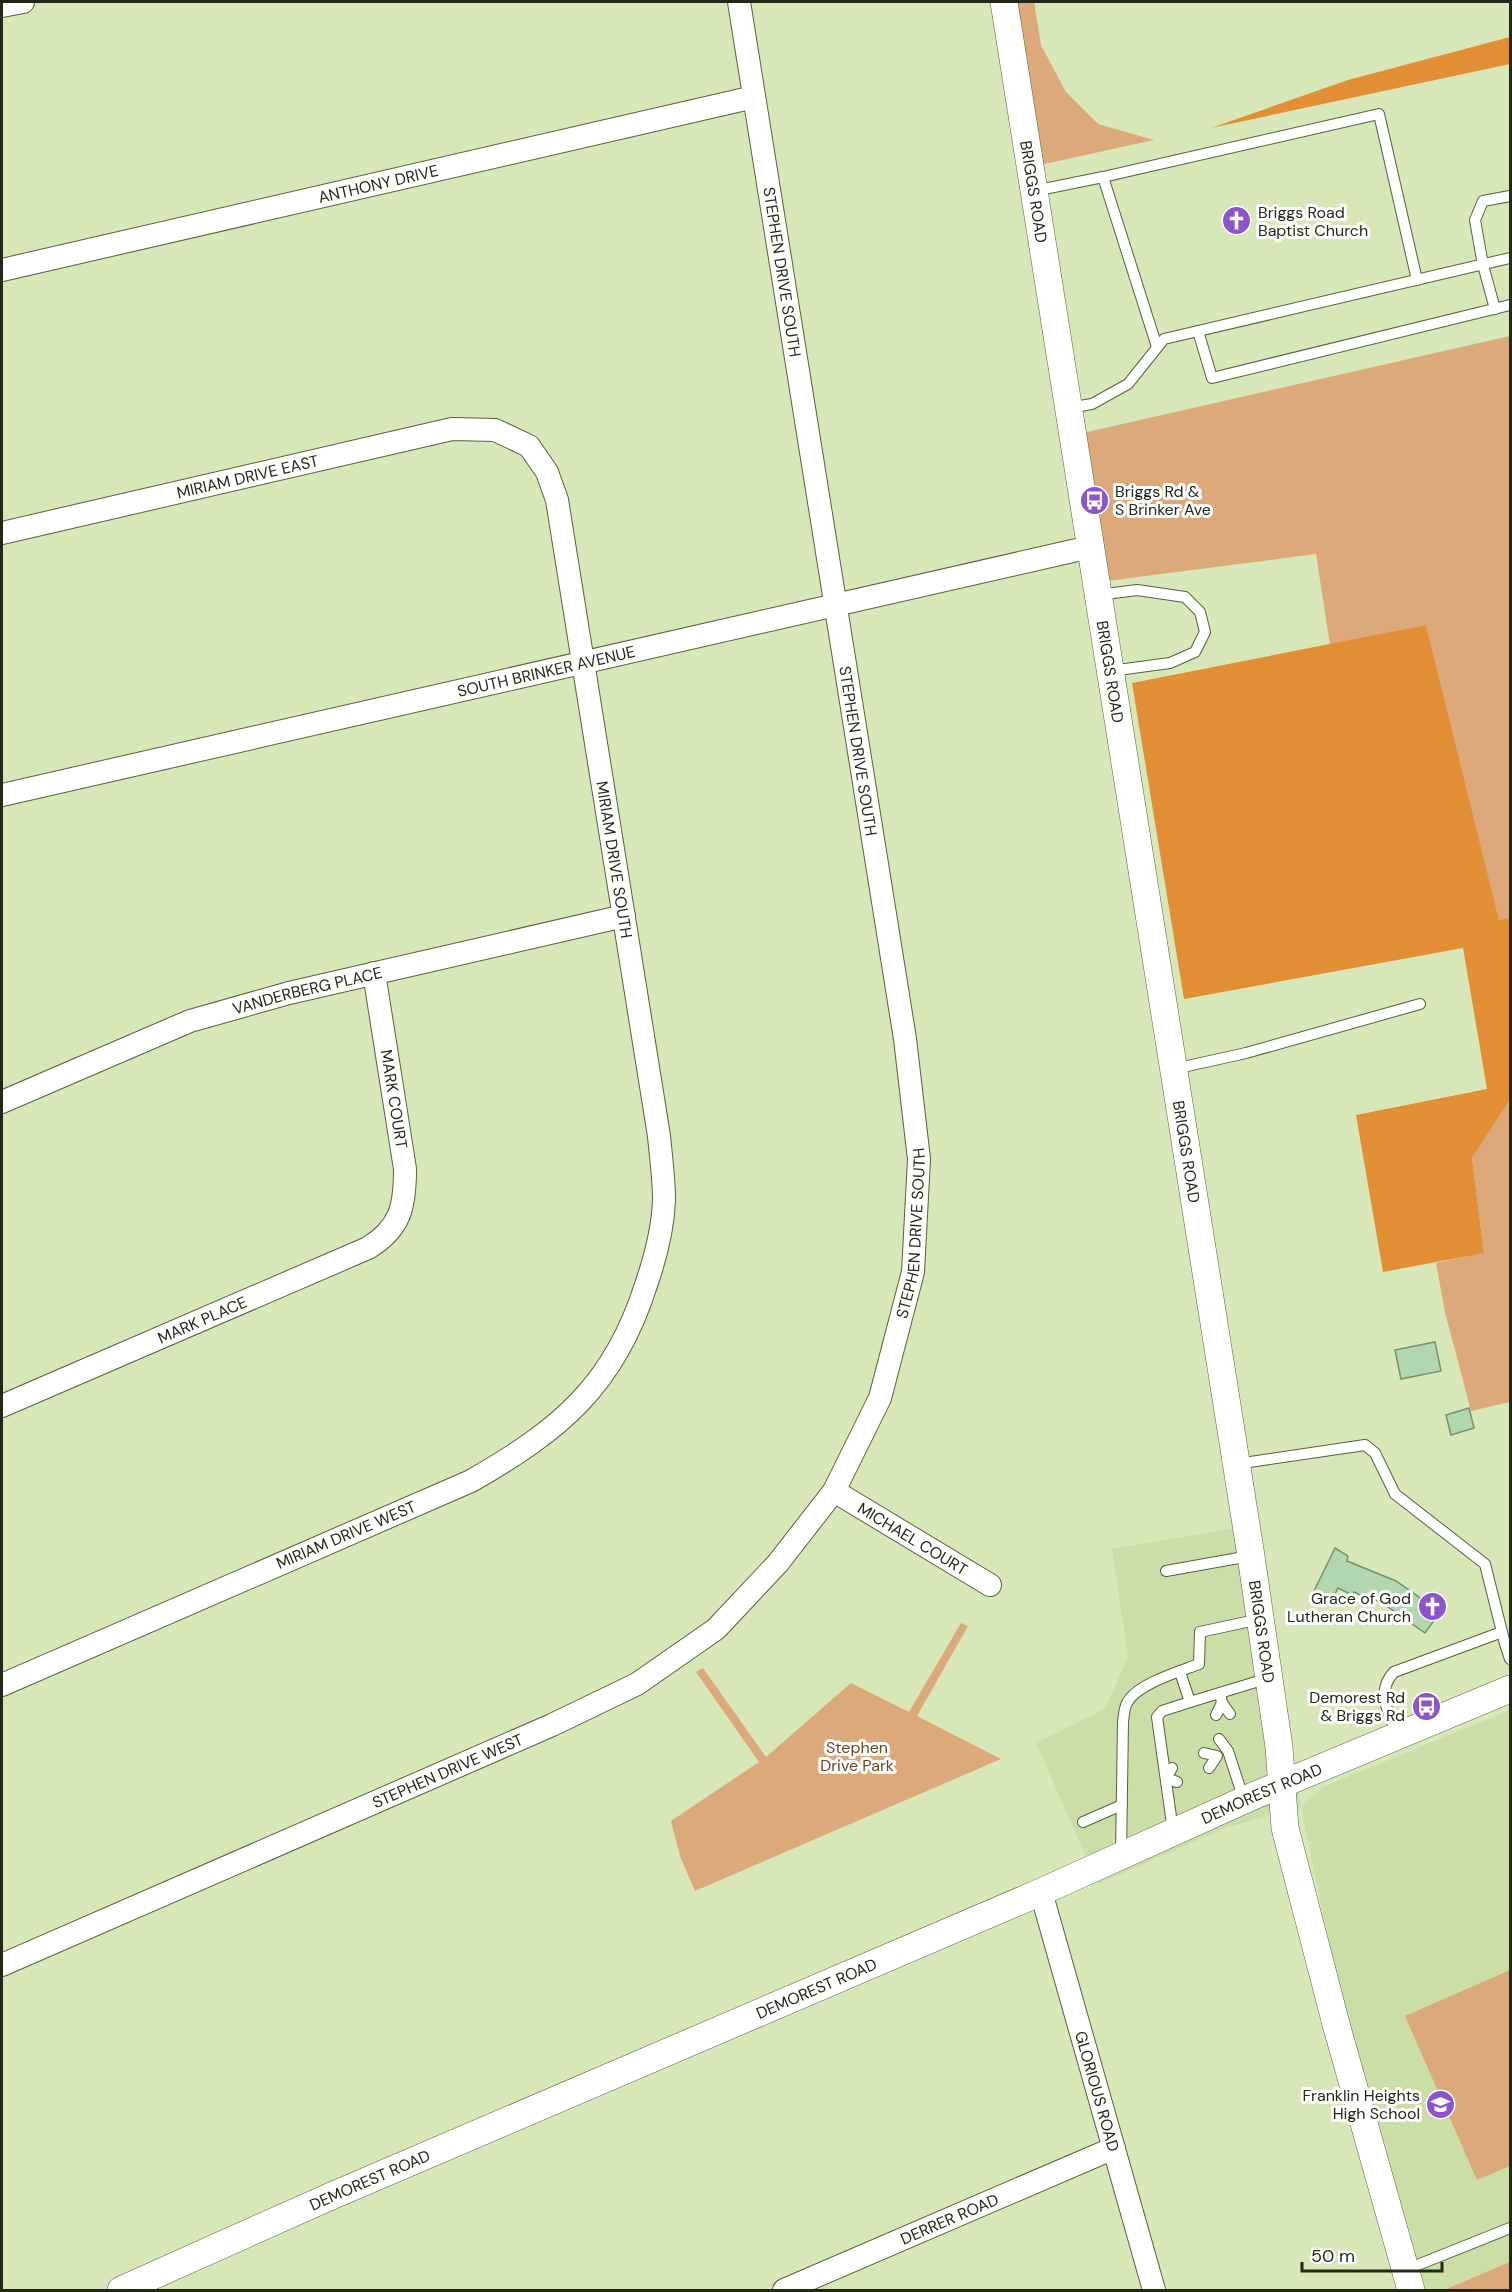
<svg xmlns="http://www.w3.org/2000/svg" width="1512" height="2292" viewBox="0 0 1512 2292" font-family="'DM Sans',sans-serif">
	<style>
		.built { fill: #cbdea7 }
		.green { fill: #dca97a }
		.forest { fill: #e18e35 }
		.building { fill: #b2d6af; stroke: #71936f; stroke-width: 1.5 }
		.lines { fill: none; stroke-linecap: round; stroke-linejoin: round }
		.service-casing { stroke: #556238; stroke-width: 12 }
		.minor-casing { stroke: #556238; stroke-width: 24 }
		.tertiary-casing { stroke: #556238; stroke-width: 28 }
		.service { stroke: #fff; stroke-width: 10 }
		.minor { stroke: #fff; stroke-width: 22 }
		.tertiary { stroke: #fff; stroke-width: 27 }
		.labels { text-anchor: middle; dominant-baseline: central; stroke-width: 6; stroke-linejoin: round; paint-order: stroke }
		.street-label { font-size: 16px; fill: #222816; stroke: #fff }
		.poi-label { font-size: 16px; fill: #222816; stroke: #fff; text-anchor: end }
		.park-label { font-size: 16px; fill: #684523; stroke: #fff }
	</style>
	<rect width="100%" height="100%" fill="#d7e7b8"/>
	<path class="built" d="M1255,1525L1301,1807L1323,1787L1510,1710V2290H1423L1332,1957L1301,1807L1225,1828L1098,1884L1036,1743L1105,1709L1128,1657L1112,1549Z"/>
	<g class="green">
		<path d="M1013,2H1034L1041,45L1066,92L1098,124L1154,140L1040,165Z"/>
		<path d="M1510,336V918L1499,921L1426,625L1330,645L1316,554L1107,581L1083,433Z"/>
		<path d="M1509,1099H1510V1402L1471,1411L1445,1312L1436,1263L1484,1252L1472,1158Z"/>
		<path d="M961,1623L968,1626L917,1716L1001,1759L695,1891L680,1856L671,1821L759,1762L696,1672L703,1668L766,1757L851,1683L909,1712Z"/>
		<path d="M1510,1970V2166L1477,2180L1405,2016Z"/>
		<path d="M1510,2262V2290H1444Z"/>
	</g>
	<g class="forest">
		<path d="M1510,37V64L1211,128L1348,80Z"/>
		<path d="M1426,625L1499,920L1510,918V1099L1472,1158L1484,1253L1383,1272L1356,1115L1487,1089L1463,948L1184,999L1132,683Z"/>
	</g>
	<g class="building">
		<path d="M1435,1342L1441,1371L1401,1379L1395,1350Z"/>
		<path d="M1469,1408L1474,1428L1451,1435L1446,1415Z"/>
		<path d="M1335,1548L1348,1556L1347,1561L1396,1581L1440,1612L1425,1633L1382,1603L1365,1595L1364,1597L1354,1592L1352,1595L1338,1588L1333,1598L1314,1591Z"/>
	</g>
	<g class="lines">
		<defs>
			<g id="service">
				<path d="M1103,177L1379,114L1417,280"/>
				<path d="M1034,191L1103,177L1157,347"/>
				<path d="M1495,309L1483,265L1475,220L1483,201L1510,196"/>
				<path d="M1198,331L1212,378L1510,305"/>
				<path d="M1068,408L1092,404L1128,384L1164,339L1510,258"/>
				<path d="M1098,595L1137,590L1185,597L1200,612L1205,632L1195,652L1170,663L1110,671"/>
				<path d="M1174,1069L1246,1053L1420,1004"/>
				<path d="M1236,1464L1365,1445L1375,1453L1395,1494L1485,1564L1505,1644L1510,1659"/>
				<path d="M1166,1571L1250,1556"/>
				<path d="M1180,1672L1190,1702L1269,1678"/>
				<path d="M1220,1693L1222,1703L1230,1714"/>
				<path d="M1216,1715L1222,1703"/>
				<path d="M1398,1736C1389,1714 1375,1692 1394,1672L1502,1632"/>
				<path d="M1219,1739L1228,1751L1244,1800"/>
				<path d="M1204,1753L1217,1756L1209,1768"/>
				<path d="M1172,1768L1166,1778L1177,1782"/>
				<path d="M1083,1822L1122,1805"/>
				<path d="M1173,1831L1157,1717L1162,1711L1190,1702"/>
				<path d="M1121,1855L1123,1722C1124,1716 1124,1708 1127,1703C1136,1684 1181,1671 1199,1664L1200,1632L1260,1619"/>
				<path d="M1405,2270L1510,2228"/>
			</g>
			<g id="minor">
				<path d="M2,6L23,2"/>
				<path id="s1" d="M2,270L754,97"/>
				<path id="s2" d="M2,533L452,429L495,430L529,446L547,472L557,500L659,1136C661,1157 664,1179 664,1200C663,1229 655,1259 646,1285C614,1386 560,1430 471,1481L2,1685"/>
				<path id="s3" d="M2,795L1090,547"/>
				<path id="s4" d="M2,1102L190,1021L289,993L624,916"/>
				<path id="s5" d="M2,1406L368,1248C401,1228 405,1206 405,1169L374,973"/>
				<path id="s6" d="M834,1491L990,1585"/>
				<path id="s7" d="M1041,1892L1154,2290"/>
				<path id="s8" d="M2,1965L552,1725L637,1684L716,1629L778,1563L834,1491L880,1398L913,1272L919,1159L905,1039L739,2"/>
				<path id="s9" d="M784,2290L1114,2148"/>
			</g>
			<g id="tertiary">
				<path id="s10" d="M1004,2L1251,1556L1279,1747L1285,1828L1336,2024L1411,2290"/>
				<path id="s11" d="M121,2290L329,2197L1041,1892L1251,1797L1510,1689"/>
			</g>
		</defs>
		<use href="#service" class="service-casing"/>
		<use href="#minor" class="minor-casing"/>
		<use href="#tertiary" class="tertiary-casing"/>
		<use href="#service" class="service"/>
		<use href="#minor" class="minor"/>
		<use href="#tertiary" class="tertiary"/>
	</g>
	<defs>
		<symbol id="church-disc" viewBox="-11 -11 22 22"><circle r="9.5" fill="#8d54cb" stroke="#fff"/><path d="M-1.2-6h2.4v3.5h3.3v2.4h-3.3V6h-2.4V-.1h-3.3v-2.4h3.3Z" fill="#fff"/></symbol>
		<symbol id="bus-disc" viewBox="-11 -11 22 22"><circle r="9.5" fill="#8d54cb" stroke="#fff"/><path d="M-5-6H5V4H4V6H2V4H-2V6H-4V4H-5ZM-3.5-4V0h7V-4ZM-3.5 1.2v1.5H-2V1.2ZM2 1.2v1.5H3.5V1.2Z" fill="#fff"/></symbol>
		<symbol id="school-disc" viewBox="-11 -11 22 22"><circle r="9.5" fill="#8d54cb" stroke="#fff"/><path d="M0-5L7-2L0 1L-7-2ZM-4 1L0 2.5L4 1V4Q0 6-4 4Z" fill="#fff"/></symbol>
	</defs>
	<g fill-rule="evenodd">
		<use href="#church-disc" x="1220" y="204" width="33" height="33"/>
		<use href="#bus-disc" x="1078" y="484" width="33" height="33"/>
		<use href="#church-disc" x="1416" y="1590" width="33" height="33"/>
		<use href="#bus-disc" x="1410" y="1690" width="33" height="33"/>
		<use href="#school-disc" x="1424" y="2088" width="33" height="33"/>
	</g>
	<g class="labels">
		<g class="street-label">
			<text stroke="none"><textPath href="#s1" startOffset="386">ANTHONY DRIVE</textPath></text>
			<text stroke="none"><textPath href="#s10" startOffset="192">BRIGGS ROAD</textPath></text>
			<text transform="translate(782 272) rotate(81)">STEPHEN DRIVE SOUTH</text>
			<text stroke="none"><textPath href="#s2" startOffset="252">MIRIAM DRIVE EAST</textPath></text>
			<text stroke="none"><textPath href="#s3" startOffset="558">SOUTH BRINKER AVENUE</textPath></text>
			<text stroke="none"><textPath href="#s10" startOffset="678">BRIGGS ROAD</textPath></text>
			<text transform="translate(858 751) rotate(81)">STEPHEN DRIVE SOUTH</text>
			<text stroke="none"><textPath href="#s2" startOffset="968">MIRIAM DRIVE SOUTH</textPath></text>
			<text stroke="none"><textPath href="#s4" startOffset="326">VANDERBERG PLACE</textPath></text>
			<text transform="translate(394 1099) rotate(81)">MARK COURT</text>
			<text stroke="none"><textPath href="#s10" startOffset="1164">BRIGGS ROAD</textPath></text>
			<text stroke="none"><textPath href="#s8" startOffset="1245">STEPHEN DRIVE SOUTH</textPath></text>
			<text stroke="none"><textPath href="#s5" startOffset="218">MARK PLACE</textPath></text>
			<text transform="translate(346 1535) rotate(-23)">MIRIAM DRIVE WEST</text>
			<text stroke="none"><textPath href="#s6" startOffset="92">MICHAEL COURT</textPath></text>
			<text stroke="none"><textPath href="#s10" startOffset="1650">BRIGGS ROAD</textPath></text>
			<text stroke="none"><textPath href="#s8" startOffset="486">STEPHEN DRIVE WEST</textPath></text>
			<text stroke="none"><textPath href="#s11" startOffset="1244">DEMOREST ROAD</textPath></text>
			<text stroke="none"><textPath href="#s11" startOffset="758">DEMOREST ROAD</textPath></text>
			<text stroke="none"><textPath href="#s7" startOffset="207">GLORIOUS ROAD</textPath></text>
			<text stroke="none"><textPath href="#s11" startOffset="272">DEMOREST ROAD</textPath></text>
			<text stroke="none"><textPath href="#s9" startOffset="180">DERRER ROAD</textPath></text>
		</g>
		<g class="poi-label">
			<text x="1258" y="212" text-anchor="start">Briggs Road<tspan x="1258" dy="18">Baptist Church</tspan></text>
			<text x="1115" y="491" text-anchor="start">Briggs Rd &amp;<tspan x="1115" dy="18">S Brinker Ave</tspan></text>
			<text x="1411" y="1598">Grace of God<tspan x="1411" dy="18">Lutheran Church</tspan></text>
			<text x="1405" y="1697">Demorest Rd<tspan x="1405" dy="18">&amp; Briggs Rd</tspan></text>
			<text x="1420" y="2095">Franklin Heights<tspan x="1420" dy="18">High School</tspan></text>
		</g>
		<g class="park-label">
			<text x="857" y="1747">Stephen<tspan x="857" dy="18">Drive Park</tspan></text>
		</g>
	</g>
	<rect width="1512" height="2292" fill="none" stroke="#222816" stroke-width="6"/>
	<path d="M1302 2262v9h140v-9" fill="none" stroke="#222816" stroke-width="3"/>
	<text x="1311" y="2262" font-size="18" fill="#222816" stroke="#ffffff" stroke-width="4.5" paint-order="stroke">50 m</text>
</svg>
